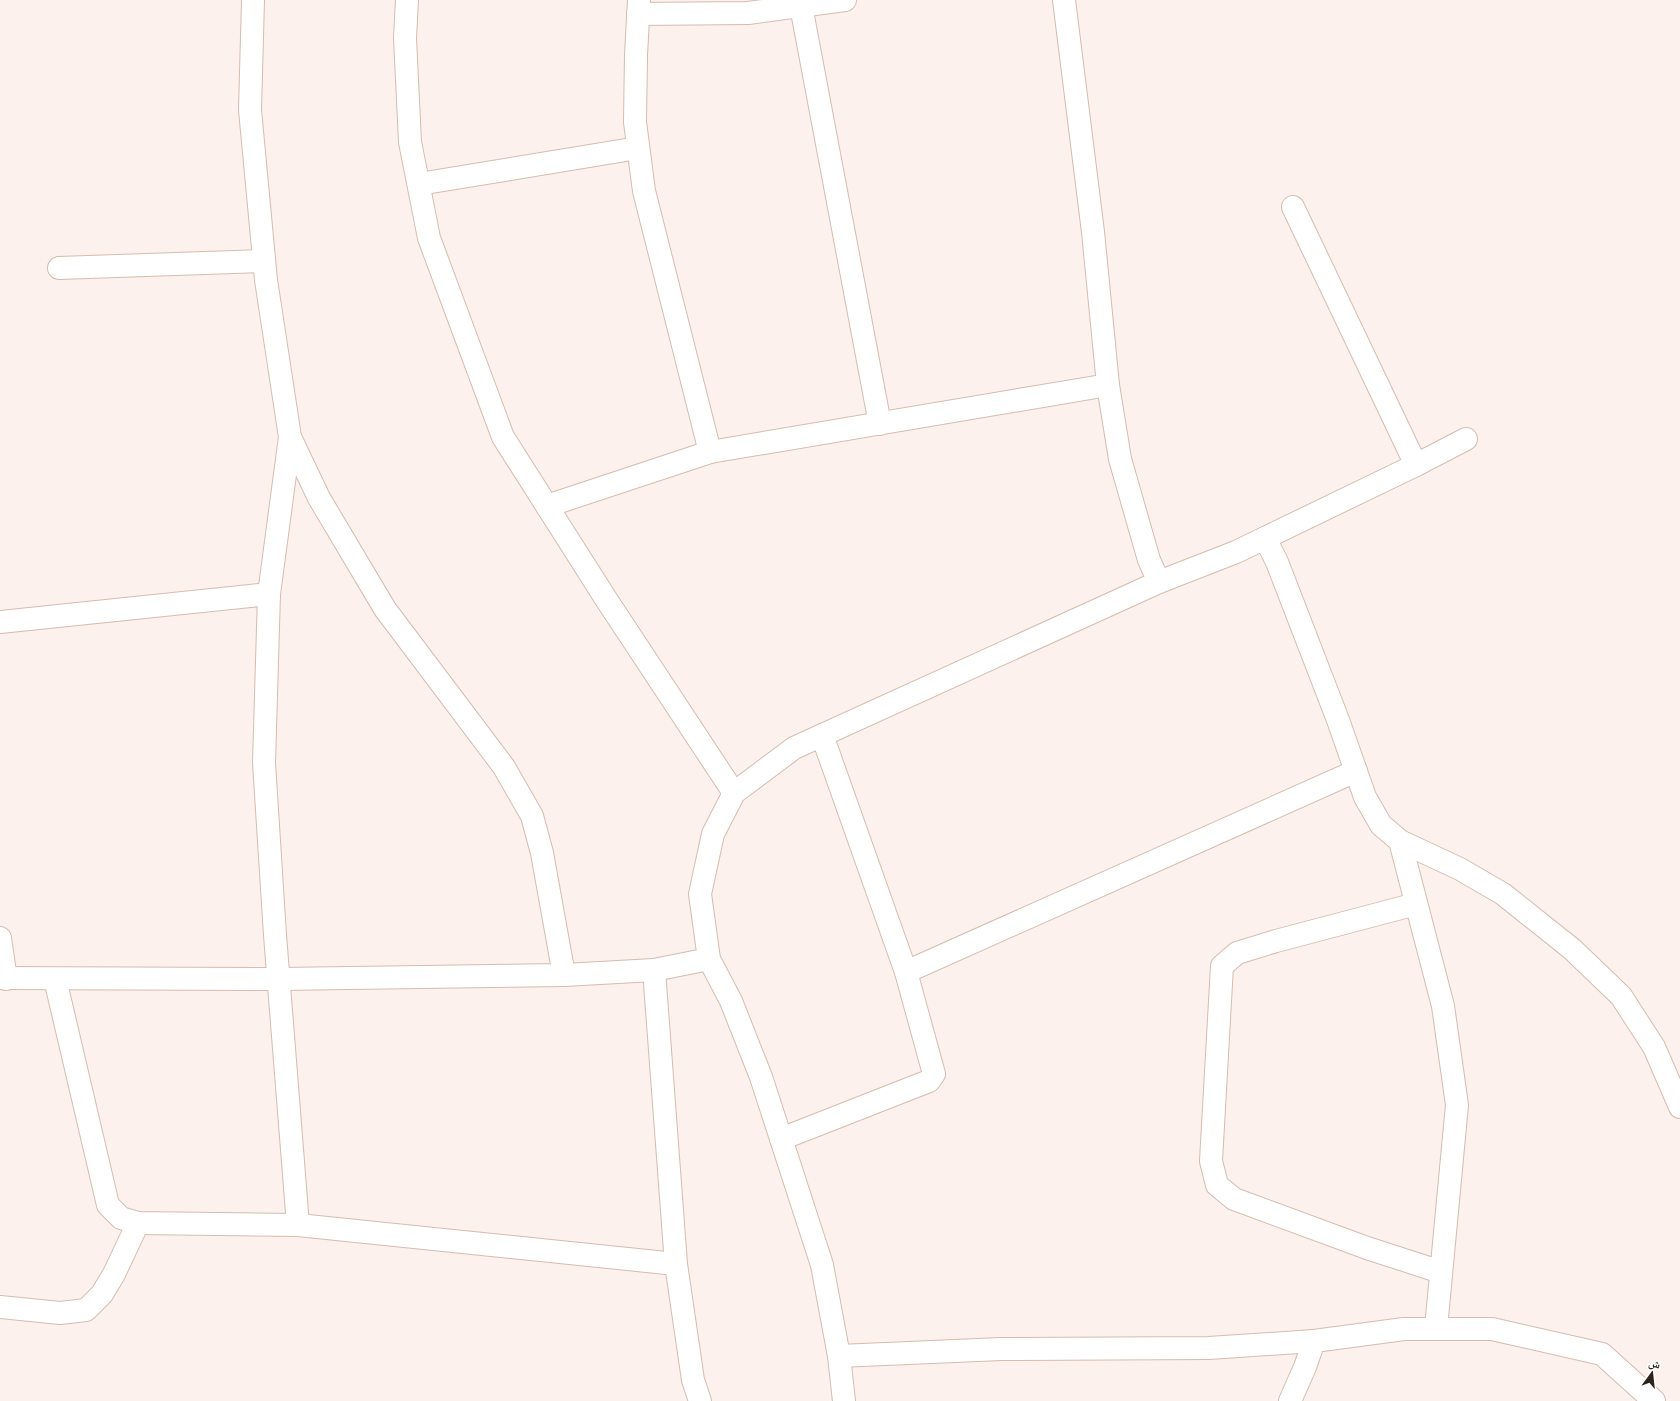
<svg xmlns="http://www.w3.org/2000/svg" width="1680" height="1401" viewBox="0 0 1680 1401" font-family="Signika,'Noto Naskh Arabic',sans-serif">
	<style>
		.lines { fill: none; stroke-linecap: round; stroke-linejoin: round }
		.street-casing { stroke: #d5bcae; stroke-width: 24 }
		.street { stroke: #fff; stroke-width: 22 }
	</style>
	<rect width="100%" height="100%" fill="#fcf1ec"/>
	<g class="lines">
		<defs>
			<g id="street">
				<path d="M253,0L250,110L266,280L290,437L319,498L385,609L504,767L532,816L542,853L564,975"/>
				<path d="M407,0L405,38L410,142L429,238L503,437L606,599L734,793"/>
				<path d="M639,0L636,55L635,122L644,191L710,452"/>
				<path d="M1064,0L1093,232L1108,385L1120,459L1149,560L1159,582L1236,552L1265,538L1277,562L1338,720L1365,797L1381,825L1400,841L1460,869L1503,894L1572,949L1621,996L1654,1047L1680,1107"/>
				<path d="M801,6L880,424"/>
				<path d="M638,14L748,13L845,0"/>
				<path d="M419,184L638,148"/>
				<path d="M1293,207L1416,465"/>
				<path d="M59,268L264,261"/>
				<path d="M290,437L269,594L264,763L275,935L298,1225L676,1264"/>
				<path d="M547,506L710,452L1108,385"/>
				<path d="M1265,538L1416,465L1466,439"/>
				<path d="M0,622L269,594"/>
				<path d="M822,735L906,972L1356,771"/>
				<path d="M1400,841L1443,1006L1457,1105L1436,1328"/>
				<path d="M1416,904L1276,941L1237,953L1222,966L1211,1161L1217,1185L1234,1199L1367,1248L1441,1272"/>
				<path d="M0,938L6,979"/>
				<path d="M709,959L731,1001L761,1077L822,1265L839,1356L844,1401"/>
				<path d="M654,970L676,1264L693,1380L700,1401"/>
				<path d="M0,978L279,979L564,975L654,970L709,959L700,894L713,834L734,793L794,748L1159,582"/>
				<path d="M55,979L108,1205L121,1218L138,1223L298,1225"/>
				<path d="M781,1139L929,1081L934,1074L906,972"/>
				<path d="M0,1307L60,1313L86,1310L102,1294L114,1274L138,1223"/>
				<path d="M839,1356L1001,1349L1209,1348L1314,1341"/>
				<path d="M1290,1401L1305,1367L1314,1341L1404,1329H1492L1602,1354L1654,1401"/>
			</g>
		</defs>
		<use href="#street" class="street-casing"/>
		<use href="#street" class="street"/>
	</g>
	<g transform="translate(1652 1373) rotate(15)" stroke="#ffffff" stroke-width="3" paint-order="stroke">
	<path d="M0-3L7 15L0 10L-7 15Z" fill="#2d231e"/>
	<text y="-6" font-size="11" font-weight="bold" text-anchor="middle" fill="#2d231e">ش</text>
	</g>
</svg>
